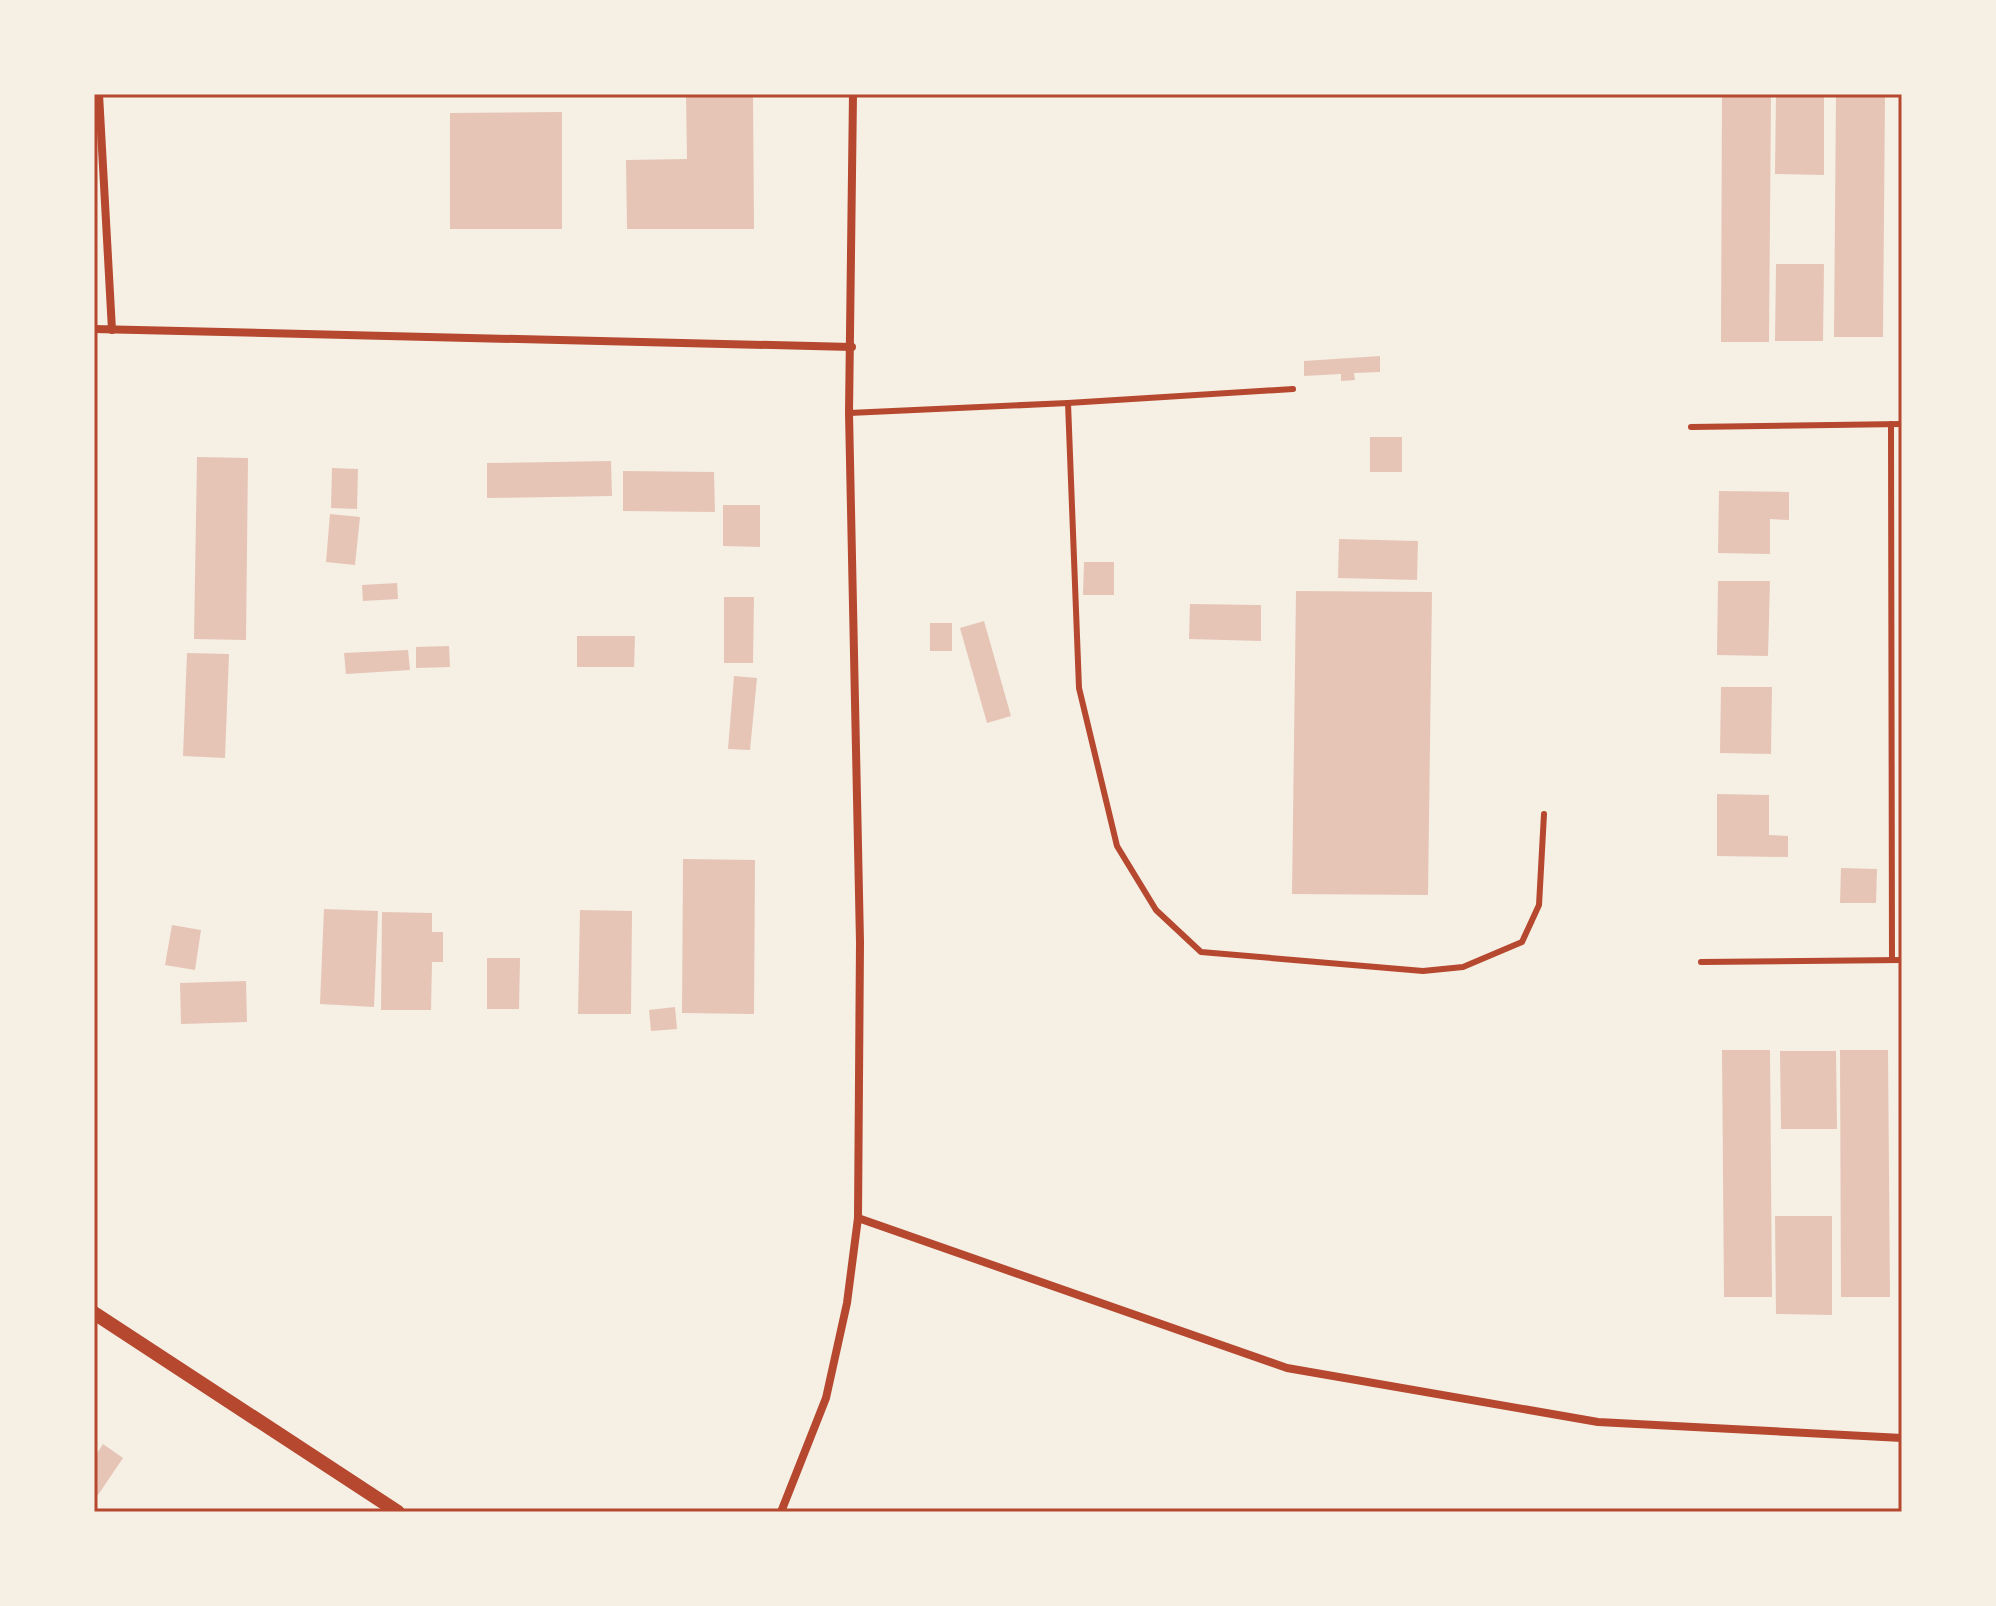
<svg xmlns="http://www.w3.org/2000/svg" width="1996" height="1606" viewBox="0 0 1996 1606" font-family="'Exo 2',sans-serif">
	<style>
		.building { fill: #e6c5b7 }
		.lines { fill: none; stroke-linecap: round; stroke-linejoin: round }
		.service { stroke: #b5482f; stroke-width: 6 }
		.minor { stroke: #b5482f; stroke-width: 8 }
		.tertiary { stroke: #b5482f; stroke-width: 14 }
		.neatline { fill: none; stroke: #b5482f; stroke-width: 3 }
	</style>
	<rect width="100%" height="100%" fill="#f6efe4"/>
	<g class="building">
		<path d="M686,94H753L754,229H627L626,160L687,159Z"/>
		<path d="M1722,94H1771L1769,342H1721Z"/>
		<path d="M1776,94H1824V175L1775,174Z"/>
		<path d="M1836,94H1885L1883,337H1834Z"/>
		<path d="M562,112V229H450V113Z"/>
		<path d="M1776,264H1824L1823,341H1775Z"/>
		<path d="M1380,356V372L1354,373L1355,380L1341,381V374L1304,376V361Z"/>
		<rect x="1370" y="437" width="32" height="35"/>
		<path d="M197,457L248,458L246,640L194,639Z"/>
		<path d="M611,461L612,496L487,498V463Z"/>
		<path d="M332,468L358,469L357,509L331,508Z"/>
		<path d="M623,471L714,472L715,512L623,511Z"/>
		<path d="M1719,491L1789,492V520L1770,519V554L1718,553Z"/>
		<path d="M723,505H760V547L723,546Z"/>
		<path d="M330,514L360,517L355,565L326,562Z"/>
		<path d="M1339,539L1418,541L1417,580L1338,578Z"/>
		<path d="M1084,562H1114V595H1083Z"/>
		<path d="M1718,581H1770L1768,656L1717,655Z"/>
		<path d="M397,583L398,599L363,601L362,585Z"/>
		<path d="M1296,591L1432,592L1428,895L1292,894Z"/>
		<path d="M724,597H754L753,663H724Z"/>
		<path d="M1190,604L1261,605V641L1189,639Z"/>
		<path d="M984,621L1011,716L987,723L960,628Z"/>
		<rect x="930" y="623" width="22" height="28"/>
		<path d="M577,636H635L634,667H577Z"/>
		<path d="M449,646L450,667L416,668V647Z"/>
		<path d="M408,650L410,670L346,674L344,653Z"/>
		<path d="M187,653L229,654L225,758L183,756Z"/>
		<path d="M734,676L757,678L750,750L728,749Z"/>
		<path d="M1721,687H1772L1771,754L1720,753Z"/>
		<path d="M1717,794L1769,795V835L1788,836V857L1717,856Z"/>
		<path d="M683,859L755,860L754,1014L682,1013Z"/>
		<path d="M1841,868L1877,869L1876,903H1840Z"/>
		<path d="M324,909L378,911L374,1007L320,1004Z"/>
		<path d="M580,910L632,911L631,1014H578Z"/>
		<path d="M382,912L432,913V932H443V962H432L431,1010H381Z"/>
		<path d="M172,925L201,930L195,970L165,965Z"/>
		<path d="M487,958H520L519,1009H487Z"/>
		<path d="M246,981L247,1022L181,1024L180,983Z"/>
		<path d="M675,1007L677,1029L651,1031L649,1010Z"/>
		<path d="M1722,1050H1770L1772,1297H1724Z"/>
		<path d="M1840,1050H1888L1890,1297H1841Z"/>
		<path d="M1780,1051H1836L1837,1129H1781Z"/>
		<path d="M1775,1216H1832V1315L1776,1314Z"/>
		<path d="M103,1444L123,1458L98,1495L94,1492V1458Z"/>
	</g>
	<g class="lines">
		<g class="service">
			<path d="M1068,403L1079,688L1117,846L1156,910L1201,952L1423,971L1463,967L1522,942L1539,905L1544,814"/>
			<path d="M849,413L1068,403L1293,389"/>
			<path d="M1891,424L1892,960"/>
			<path d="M1691,427L1902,424"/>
			<path d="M1701,962L1902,960"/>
		</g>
		<g class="minor">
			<path d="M99,94L112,330"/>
			<path d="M94,329L852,347"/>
			<path d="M858,1218L1287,1368L1598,1422L1902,1438"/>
			<path d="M781,1512L826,1398L847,1303L858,1218L860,942L849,413L853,94"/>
		</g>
		<path class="tertiary" d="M94,1313L398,1512"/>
	</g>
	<rect width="1996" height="1606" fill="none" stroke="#f6efe4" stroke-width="192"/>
	<rect x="96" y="96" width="1804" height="1414" class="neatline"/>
</svg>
